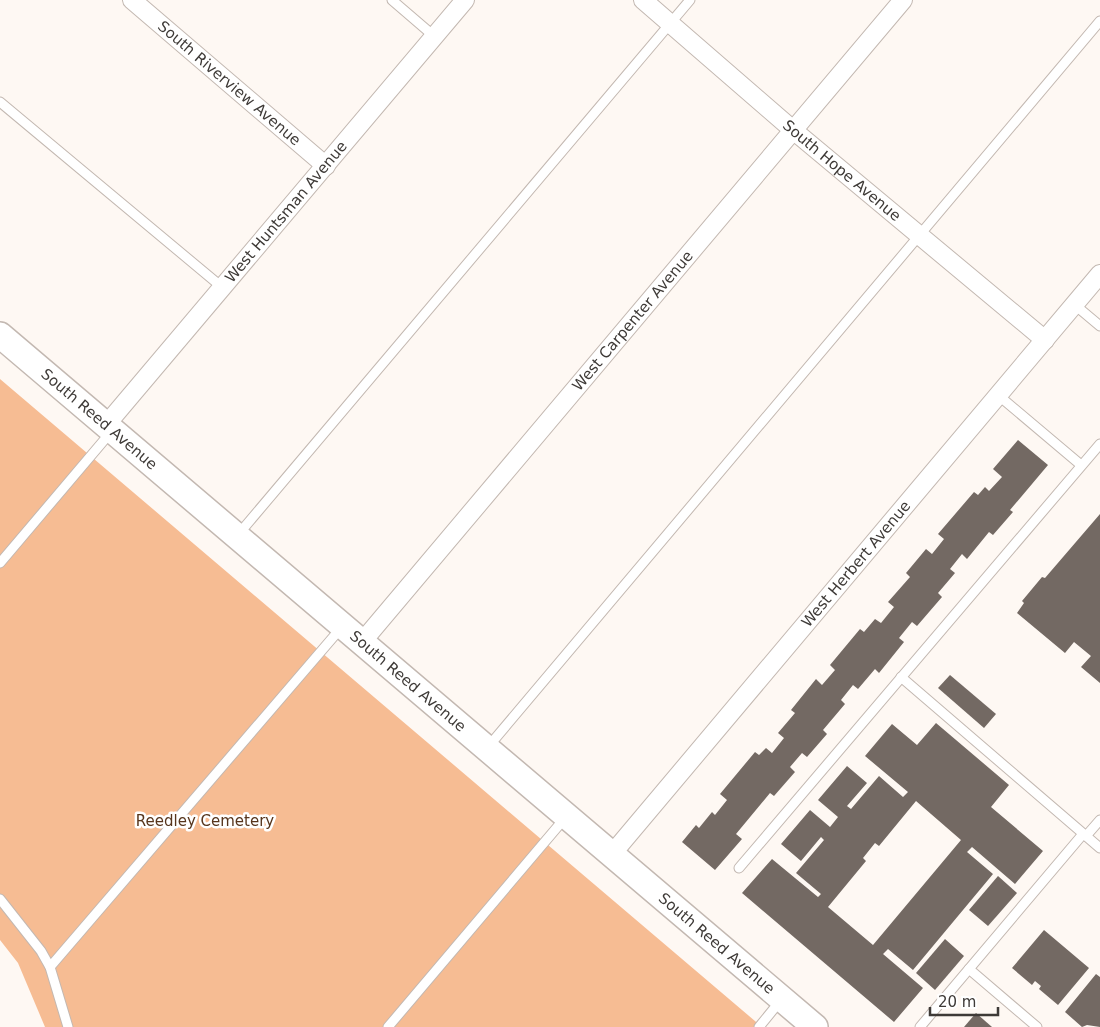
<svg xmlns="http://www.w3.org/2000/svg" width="1100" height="1027" viewBox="0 0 1100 1027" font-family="'DejaVu Sans',sans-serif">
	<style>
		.green { fill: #f6bc93 }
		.building { fill: #736963; fill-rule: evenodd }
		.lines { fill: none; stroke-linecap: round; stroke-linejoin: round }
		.lane-casing { stroke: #c3b8b1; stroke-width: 11 }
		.street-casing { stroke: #c3b8b1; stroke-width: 20 }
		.secondary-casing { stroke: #c3b8b1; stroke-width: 28 }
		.lane { stroke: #fff; stroke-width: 9 }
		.street { stroke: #fff; stroke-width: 18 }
		.secondary { stroke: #fff; stroke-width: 25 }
		.labels { text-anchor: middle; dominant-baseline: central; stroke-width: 5; stroke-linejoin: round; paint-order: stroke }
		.street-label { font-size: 15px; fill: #3e3a37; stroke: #fff }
		.park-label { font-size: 15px; fill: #57351c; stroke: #fff }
	</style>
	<rect width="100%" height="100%" fill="#fef8f3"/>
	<path class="green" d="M0,379L762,1027H45L18,963L0,940Z"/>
	<g class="building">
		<path d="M1018,440L1048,465L1010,510L1013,512L993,535L989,532L967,559L962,554L950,569L955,573L938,593L942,597L917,626L912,622L899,638L904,642L879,673L875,669L858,689L853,685L841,700L845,704L823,730L827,734L807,757L802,753L790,767L795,772L774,796L770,793L736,834L742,839L715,870L682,842L696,825L699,828L712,812L715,815L727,800L720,794L755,752L759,755L766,748L772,753L784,738L778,733L795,713L791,710L816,679L822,685L835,670L830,665L860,629L864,632L875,619L881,623L894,607L888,602L910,577L906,573L926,549L932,554L944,539L938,534L974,492L978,495L985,487L989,491L1002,477L993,469Z"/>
		<path d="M1100,514V683L1081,667L1091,656L1074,642L1065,653L1017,613L1024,603L1022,601L1042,577L1045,578Z"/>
		<path d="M950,675L996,714L984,728L938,688Z"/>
		<path d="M936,723L1009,785L991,807L1043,851L1015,884L972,847L967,852L993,874L913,970L888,949L883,954L923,988L894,1022L742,893L772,859L818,897L821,894L796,873L824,840L821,837L801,861L781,844L810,810L830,827L838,817L818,800L847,766L867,783L847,806L851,809L879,776L903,797L908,792L865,756L892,724L917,745ZM916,801L961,840L873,945L828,907L866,861L863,858L875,843L879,846Z"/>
		<path d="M998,876L1017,893L988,926L969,910Z"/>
		<path d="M1044,930L1089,968L1058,1005L1039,989L1041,986L1035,981L1032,985L1012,968Z"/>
		<path d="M945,939L964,956L935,990L916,973Z"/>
		<path d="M1096,974L1100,977V1027L1087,1025L1082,1027L1065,1012Z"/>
		<path d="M976,1013L992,1027H964Z"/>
	</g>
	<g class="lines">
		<defs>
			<g id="lane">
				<path d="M392,0L435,37"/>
				<path d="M0,102L223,288"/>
				<path d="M1075,305L1100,326"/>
				<path d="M998,395L1081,465"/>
				<path d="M237,536L690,0"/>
				<path d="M0,563L111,432"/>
				<path d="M901,677L1100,848"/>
				<path d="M488,747L1100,21"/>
				<path d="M1086,836L1100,820"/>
				<path d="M739,868L1100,444"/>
				<path d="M0,899L41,951L50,967L68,1027"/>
				<path d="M50,967L341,628"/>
				<path d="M969,969L1037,1027"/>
				<path d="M388,1027L565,818"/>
				<path d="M759,1027L781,1000"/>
				<path d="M920,1027L1083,834"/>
			</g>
			<g id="street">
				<path id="s1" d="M132,0L326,166"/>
				<path id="s2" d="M643,0L793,130L1045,340"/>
				<path id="s3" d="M106,425L465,0"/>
				<path id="s4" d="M362,642L903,0"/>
				<path id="s5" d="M612,854L1100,274"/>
			</g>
			<g id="secondary">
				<path id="s6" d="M0,335L815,1027"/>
			</g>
		</defs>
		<use href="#lane" class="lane-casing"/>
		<use href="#street" class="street-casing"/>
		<use href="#secondary" class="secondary-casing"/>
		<use href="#lane" class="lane"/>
		<use href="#street" class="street"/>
		<use href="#secondary" class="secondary"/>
	</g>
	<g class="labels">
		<g class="street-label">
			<text stroke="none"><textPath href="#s1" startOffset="128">South Riverview Avenue</textPath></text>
			<text stroke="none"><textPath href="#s2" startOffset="262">South Hope Avenue</textPath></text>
			<text stroke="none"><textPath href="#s3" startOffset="279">West Huntsman Avenue</textPath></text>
			<text stroke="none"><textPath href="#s4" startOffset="420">West Carpenter Avenue</textPath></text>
			<text stroke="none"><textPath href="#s6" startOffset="130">South Reed Avenue</textPath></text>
			<text stroke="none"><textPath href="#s5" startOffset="379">West Herbert Avenue</textPath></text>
			<text stroke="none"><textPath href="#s6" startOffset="535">South Reed Avenue</textPath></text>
			<text stroke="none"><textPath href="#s6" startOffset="940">South Reed Avenue</textPath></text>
		</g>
		<g class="park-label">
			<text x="205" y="821">Reedley Cemetery</text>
		</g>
	</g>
	<path d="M930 1007v8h68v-8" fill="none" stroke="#3e3a37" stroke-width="2.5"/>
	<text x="938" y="1007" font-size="15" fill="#3e3a37" stroke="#ffffff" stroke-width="4" paint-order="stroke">20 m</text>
</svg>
